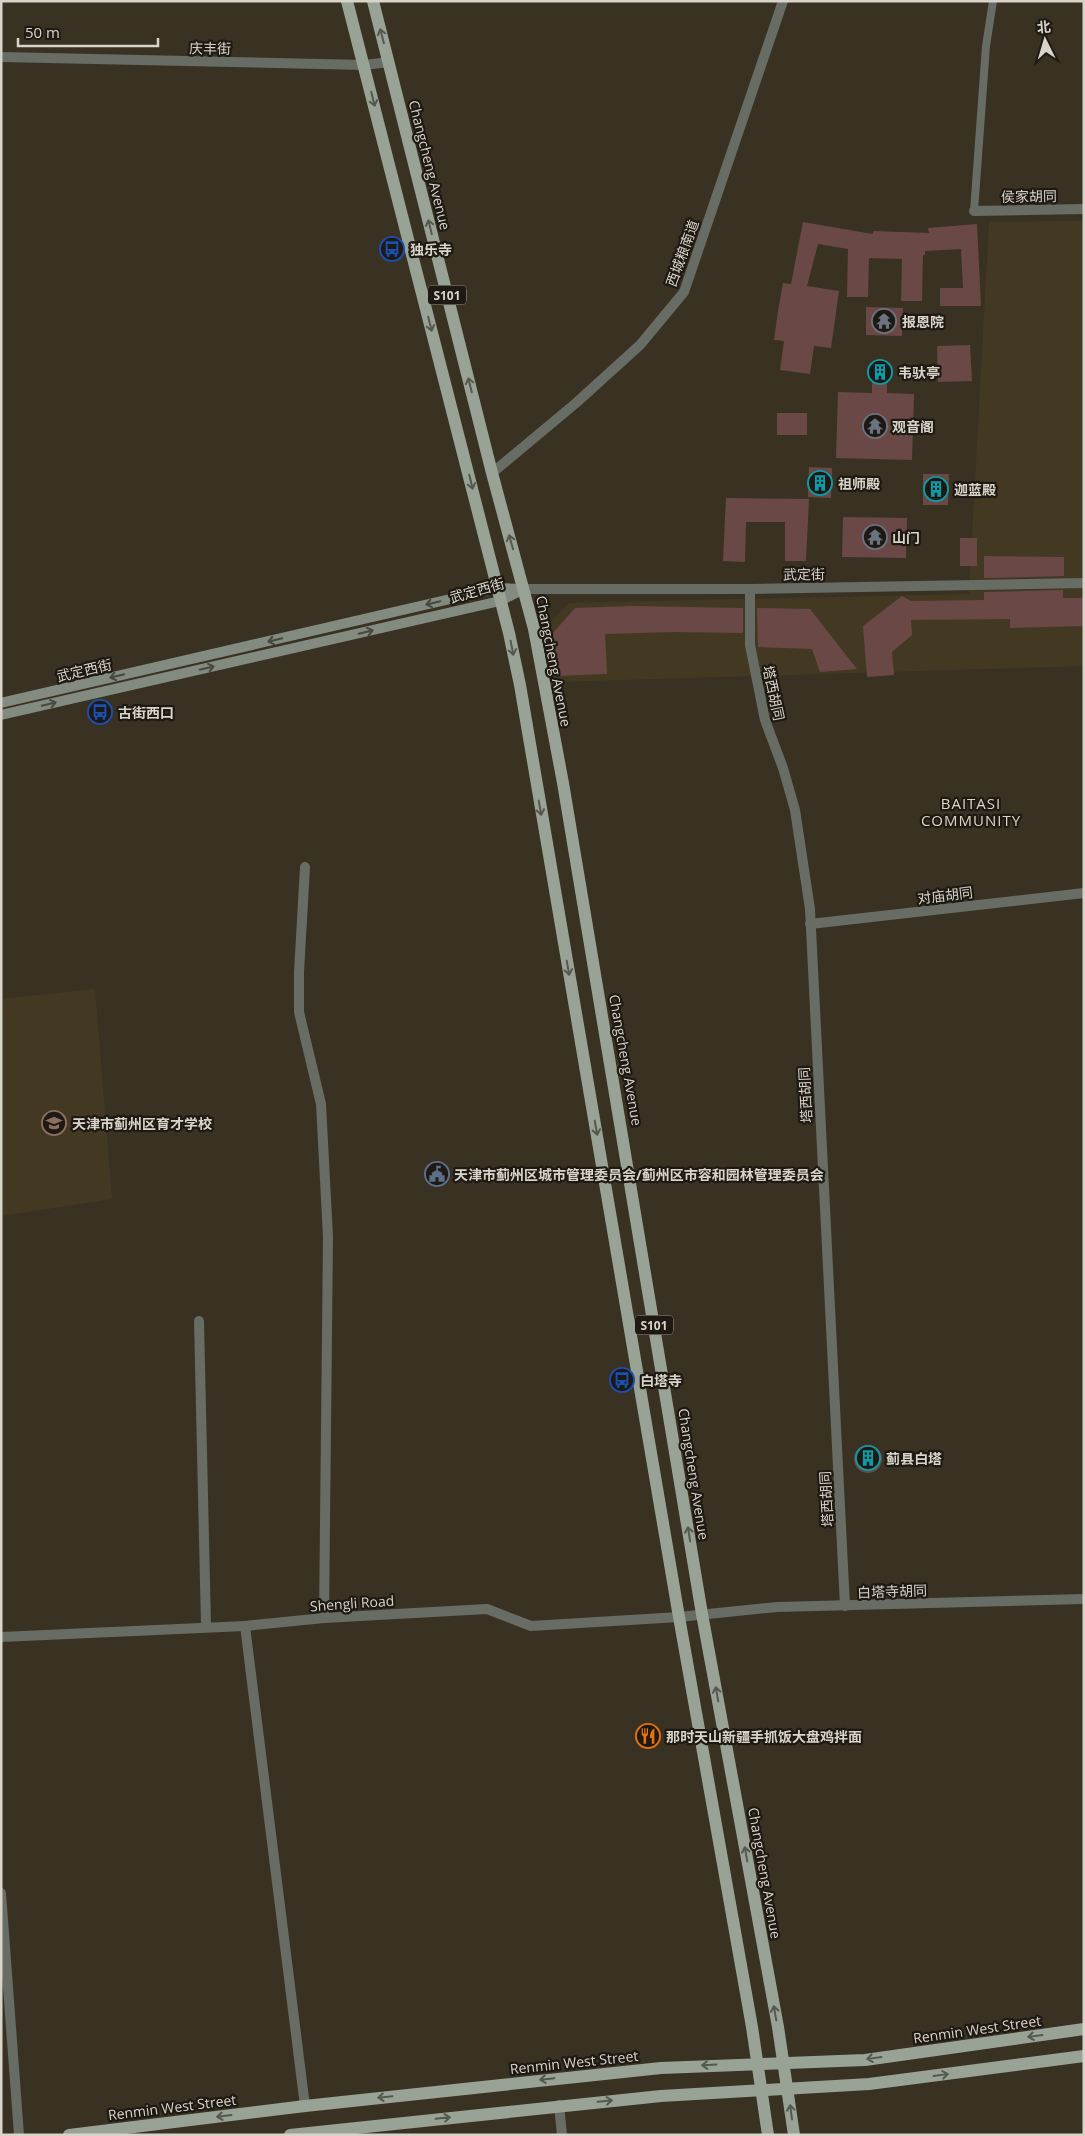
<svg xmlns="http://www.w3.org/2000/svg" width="1085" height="2136" viewBox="0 0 1085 2136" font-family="'Open Sans','Noto Sans SC',sans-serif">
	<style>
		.built { fill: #433923 }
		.building { fill: #6a4845 }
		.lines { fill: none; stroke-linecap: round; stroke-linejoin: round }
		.lane { stroke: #676c65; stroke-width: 8 }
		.street { stroke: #676c65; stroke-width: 10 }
		.secondary { stroke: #838b80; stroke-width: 10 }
		.primary { stroke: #99a395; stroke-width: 12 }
		.oneway { stroke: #55584e }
		.oneway2 { stroke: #46473f }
		.labels { text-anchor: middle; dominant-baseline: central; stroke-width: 4.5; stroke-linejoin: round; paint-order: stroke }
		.shield { fill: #1e1a13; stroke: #a09c93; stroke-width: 1 }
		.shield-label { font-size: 12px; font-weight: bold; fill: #d8d4ca }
		.street-label { font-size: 14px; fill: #d8d4ca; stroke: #1e1a13 }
		.poi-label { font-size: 14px; font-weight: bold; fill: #d8d4ca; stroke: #1e1a13; text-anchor: start }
		.neighbourhood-label { font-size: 15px; letter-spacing: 1px; fill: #ded5c2; stroke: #1e1a13 }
	</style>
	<rect width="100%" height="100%" fill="#393223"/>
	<g class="built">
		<path d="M1084,221V666L554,682L548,625L569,603L969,594L989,222Z"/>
		<path d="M95,989L112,1199L1,1216V999Z"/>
	</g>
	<g class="building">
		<path d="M803,222L873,234V231L929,233L928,228L977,224L981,306H940V288H963L961,249L925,251V255H923L922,301H901L902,259L869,258L868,297H847L848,249L818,244L807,286L839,291L831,348L814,346L810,374L780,370L784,341L774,340L778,311L783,283L791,284Z"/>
		<path d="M866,307L903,308L902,336L866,335Z"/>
		<path d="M970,345L972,381L938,382L937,346Z"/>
		<path d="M876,365H883L887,370V393L914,394L912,460L836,458L838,392L872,393V369Z"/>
		<rect x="777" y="413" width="30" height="22"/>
		<path d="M809,467L832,468L831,498L808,497Z"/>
		<path d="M923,474H949L948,505H923Z"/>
		<path d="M726,498L809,499L806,561H785V522H746L745,562L723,561Z"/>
		<path d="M843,517L907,518L906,558L842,557Z"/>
		<rect x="960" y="538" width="17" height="28"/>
		<path d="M984,556L1064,557V576L984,578Z"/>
		<path d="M1063,590V598H1084V626L1010,628V619L911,620L912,635L892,652L894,675L867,677L863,626L902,596L911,601L984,600V592Z"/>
		<path d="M633,606L743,608V633L674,632L605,634L607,674L555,676L553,633L575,608Z"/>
		<path d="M757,608L810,609L857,669L820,672L812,649L758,647Z"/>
		<circle cx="868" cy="1459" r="14"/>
	</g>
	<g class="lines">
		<path class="lane" d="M974,211L986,46L993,1"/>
		<g class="street">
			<path d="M1,57L364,65L389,62"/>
			<path d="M974,211L1084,209"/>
			<path d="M492,473L576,403L640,345L684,292L783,1"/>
			<path d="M524,589H750L1084,583"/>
			<path d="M750,589V645L765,720L783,768L795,810L810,909L845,1606"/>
			<path d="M305,867L299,972V1012L321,1104L328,1237L324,1618"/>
			<path d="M810,924L1084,893"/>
			<path d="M199,1321L206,1626"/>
			<path d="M245,1626L305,2106"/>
			<path d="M1,1637L245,1626L324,1618L487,1609L531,1626L679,1617L777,1607L1084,1599"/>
			<path d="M1,1893L19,2135"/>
			<path d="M559,2105L562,2135"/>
		</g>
		<g class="secondary">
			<path d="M1,703L498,588L522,589"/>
			<path d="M1,715L500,601L524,589"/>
		</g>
		<g class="primary">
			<path d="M347,1L509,633L520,685L679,1617L752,2027L768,2135"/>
			<path d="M373,1L492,473L534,629L563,783L702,1614L778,2027L794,2135"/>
			<path d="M69,2135L305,2106L661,2068L865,2060L1084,2029"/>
			<path d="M290,2135L661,2096L869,2084L1084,2056"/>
		</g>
	</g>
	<defs><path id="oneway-shaft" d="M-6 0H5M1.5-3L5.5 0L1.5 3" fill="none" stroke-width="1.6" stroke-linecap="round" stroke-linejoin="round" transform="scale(1.25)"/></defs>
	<g class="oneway">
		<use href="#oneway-shaft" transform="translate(382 36) rotate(-105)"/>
		<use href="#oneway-shaft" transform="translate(373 99) rotate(76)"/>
		<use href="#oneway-shaft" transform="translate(430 227) rotate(-104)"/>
		<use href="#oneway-shaft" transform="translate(430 324) rotate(76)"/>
		<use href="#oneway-shaft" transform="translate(470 385) rotate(-104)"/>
		<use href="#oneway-shaft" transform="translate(471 482) rotate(76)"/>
		<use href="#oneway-shaft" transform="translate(511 542) rotate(-106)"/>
		<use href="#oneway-shaft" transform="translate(512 648) rotate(79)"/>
		<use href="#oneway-shaft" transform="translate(540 808) rotate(80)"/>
		<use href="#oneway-shaft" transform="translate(568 968) rotate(80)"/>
		<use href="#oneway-shaft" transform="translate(596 1128) rotate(80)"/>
		<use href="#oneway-shaft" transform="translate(689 1534) rotate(-99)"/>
		<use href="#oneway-shaft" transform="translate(717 1694) rotate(-100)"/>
		<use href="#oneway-shaft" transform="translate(746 1854) rotate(-100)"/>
		<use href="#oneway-shaft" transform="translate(775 2013) rotate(-100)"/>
		<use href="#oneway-shaft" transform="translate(1035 2036) rotate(172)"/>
		<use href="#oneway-shaft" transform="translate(874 2058) rotate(172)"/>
		<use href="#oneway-shaft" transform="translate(709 2065) rotate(177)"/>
		<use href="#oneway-shaft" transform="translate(941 2075) rotate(-8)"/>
		<use href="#oneway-shaft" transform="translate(547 2079) rotate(174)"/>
		<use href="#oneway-shaft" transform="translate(385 2097) rotate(174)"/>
		<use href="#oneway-shaft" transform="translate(605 2101) rotate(-5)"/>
		<use href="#oneway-shaft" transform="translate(791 2112) rotate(-98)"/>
		<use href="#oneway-shaft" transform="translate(224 2116) rotate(173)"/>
		<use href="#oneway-shaft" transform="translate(443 2118) rotate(-6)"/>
	</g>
	<g class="oneway2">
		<use href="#oneway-shaft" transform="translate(433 603) rotate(167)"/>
		<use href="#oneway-shaft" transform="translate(366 632) rotate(-13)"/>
		<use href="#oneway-shaft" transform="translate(275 640) rotate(167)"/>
		<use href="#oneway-shaft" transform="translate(207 668) rotate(-13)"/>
		<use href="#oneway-shaft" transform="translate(117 676) rotate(167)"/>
		<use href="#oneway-shaft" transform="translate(49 704) rotate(-13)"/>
	</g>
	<defs>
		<symbol id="bus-ring" viewBox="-11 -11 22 22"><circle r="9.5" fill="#1e1a13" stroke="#1a4fb4" stroke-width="1.5"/><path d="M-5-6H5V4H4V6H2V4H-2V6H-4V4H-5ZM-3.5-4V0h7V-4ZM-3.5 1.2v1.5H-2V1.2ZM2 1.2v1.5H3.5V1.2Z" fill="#1a4fb4"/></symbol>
		<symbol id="temple-ring" viewBox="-11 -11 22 22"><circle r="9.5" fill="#1e1a13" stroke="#6b7280" stroke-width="1.5"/><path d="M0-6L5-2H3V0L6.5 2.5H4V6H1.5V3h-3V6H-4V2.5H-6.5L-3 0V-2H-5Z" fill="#6b7280"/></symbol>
		<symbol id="building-ring" viewBox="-11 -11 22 22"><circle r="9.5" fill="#1e1a13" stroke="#0f9aa8" stroke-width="1.5"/><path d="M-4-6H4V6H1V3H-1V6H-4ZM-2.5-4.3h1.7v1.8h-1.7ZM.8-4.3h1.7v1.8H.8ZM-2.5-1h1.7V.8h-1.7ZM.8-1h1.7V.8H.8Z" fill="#0f9aa8"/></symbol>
		<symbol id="school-ring" viewBox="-11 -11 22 22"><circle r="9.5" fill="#1e1a13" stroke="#8d6e63" stroke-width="1.5"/><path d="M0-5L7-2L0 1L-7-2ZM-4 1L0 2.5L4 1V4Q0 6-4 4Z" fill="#8d6e63"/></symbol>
		<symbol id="civic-ring" viewBox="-11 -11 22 22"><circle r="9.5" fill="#1e1a13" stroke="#5c6f8a" stroke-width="1.5"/><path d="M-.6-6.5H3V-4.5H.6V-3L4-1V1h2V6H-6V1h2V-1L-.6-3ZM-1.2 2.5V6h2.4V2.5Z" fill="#5c6f8a"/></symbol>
		<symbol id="restaurant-ring" viewBox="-11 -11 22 22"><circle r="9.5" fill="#1e1a13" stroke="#e8710a" stroke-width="1.5"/><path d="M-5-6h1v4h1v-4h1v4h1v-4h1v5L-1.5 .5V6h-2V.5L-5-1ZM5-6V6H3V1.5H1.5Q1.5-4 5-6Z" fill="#e8710a"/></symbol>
	</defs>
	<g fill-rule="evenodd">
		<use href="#bus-ring" x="378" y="235" width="28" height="28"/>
		<use href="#temple-ring" x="870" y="307" width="28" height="28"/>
		<use href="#building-ring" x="866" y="358" width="28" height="28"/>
		<use href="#temple-ring" x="861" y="412" width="28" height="28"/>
		<use href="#building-ring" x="806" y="469" width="28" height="28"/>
		<use href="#building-ring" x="922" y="475" width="28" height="28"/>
		<use href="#temple-ring" x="861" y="523" width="28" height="28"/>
		<use href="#bus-ring" x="86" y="698" width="28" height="28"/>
		<use href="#school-ring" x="40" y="1109" width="28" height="28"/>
		<use href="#civic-ring" x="423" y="1160" width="28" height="28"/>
		<use href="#bus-ring" x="608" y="1366" width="28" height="28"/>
		<use href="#building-ring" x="854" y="1444" width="28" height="28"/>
		<use href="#restaurant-ring" x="634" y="1722" width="28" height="28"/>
	</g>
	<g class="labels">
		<g class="shield">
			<rect x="428" y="285.5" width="38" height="19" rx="4"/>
			<rect x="635" y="1315.5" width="38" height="19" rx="4"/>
		</g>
		<g class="shield-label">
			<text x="447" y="295">S101</text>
			<text x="654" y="1325">S101</text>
		</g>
		<g class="street-label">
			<text transform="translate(210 48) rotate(1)">庆丰街</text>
			<text transform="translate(430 165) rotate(76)">Changcheng Avenue</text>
			<text transform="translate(1029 196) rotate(-1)">侯家胡同</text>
			<text transform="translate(682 253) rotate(-70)">西城粮南道</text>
			<text transform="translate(804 574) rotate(-1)">武定街</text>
			<text transform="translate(477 590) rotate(-16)">武定西街</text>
			<text transform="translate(554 661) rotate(79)">Changcheng Avenue</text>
			<text transform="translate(84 670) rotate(-13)">武定西街</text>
			<text transform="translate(774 693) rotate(78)">塔西胡同</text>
			<text transform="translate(945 895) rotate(-7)">对庙胡同</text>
			<text transform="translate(626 1060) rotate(80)">Changcheng Avenue</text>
			<text transform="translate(805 1095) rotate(-93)">塔西胡同</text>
			<text transform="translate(694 1474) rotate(81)">Changcheng Avenue</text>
			<text transform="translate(826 1499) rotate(-93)">塔西胡同</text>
			<text transform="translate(892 1591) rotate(-2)">白塔寺胡同</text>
			<text transform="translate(352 1603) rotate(-4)">Shengli Road</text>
			<text transform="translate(765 1873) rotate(80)">Changcheng Avenue</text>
			<text transform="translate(977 2029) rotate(-8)">Renmin West Street</text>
			<text transform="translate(574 2062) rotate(-6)">Renmin West Street</text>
			<text transform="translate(172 2107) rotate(-7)">Renmin West Street</text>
		</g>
		<g class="poi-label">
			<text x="410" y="249">独乐寺</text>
			<text x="902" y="321">报恩院</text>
			<text x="898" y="372">韦驮亭</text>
			<text x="892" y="426">观音阁</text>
			<text x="838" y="483">祖师殿</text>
			<text x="954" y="489">迦蓝殿</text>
			<text x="892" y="537">山门</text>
			<text x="118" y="712">古街西口</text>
			<text x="72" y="1123">天津市蓟州区育才学校</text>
			<text x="454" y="1174">天津市蓟州区城市管理委员会/蓟州区市容和园林管理委员会</text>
			<text x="640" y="1380">白塔寺</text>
			<text x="886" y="1458">蓟县白塔</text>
			<text x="666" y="1736">那时天山新疆手抓饭大盘鸡拌面</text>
		</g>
		<g class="neighbourhood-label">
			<text x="971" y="803">BAITASI<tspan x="971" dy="17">COMMUNITY</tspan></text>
		</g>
	</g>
	<rect width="1085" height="2136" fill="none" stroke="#d8d4ca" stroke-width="5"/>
	<g transform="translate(1045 40) rotate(355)" stroke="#1e1a13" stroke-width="4" paint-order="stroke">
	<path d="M0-4L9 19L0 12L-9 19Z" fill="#d8d4ca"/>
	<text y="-8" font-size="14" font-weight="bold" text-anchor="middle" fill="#d8d4ca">北</text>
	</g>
	<path d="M18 38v8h140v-8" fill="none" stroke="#d8d4ca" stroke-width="2.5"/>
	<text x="25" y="38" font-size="15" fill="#d8d4ca" stroke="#1e1a13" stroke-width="4" paint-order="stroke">50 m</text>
</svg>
